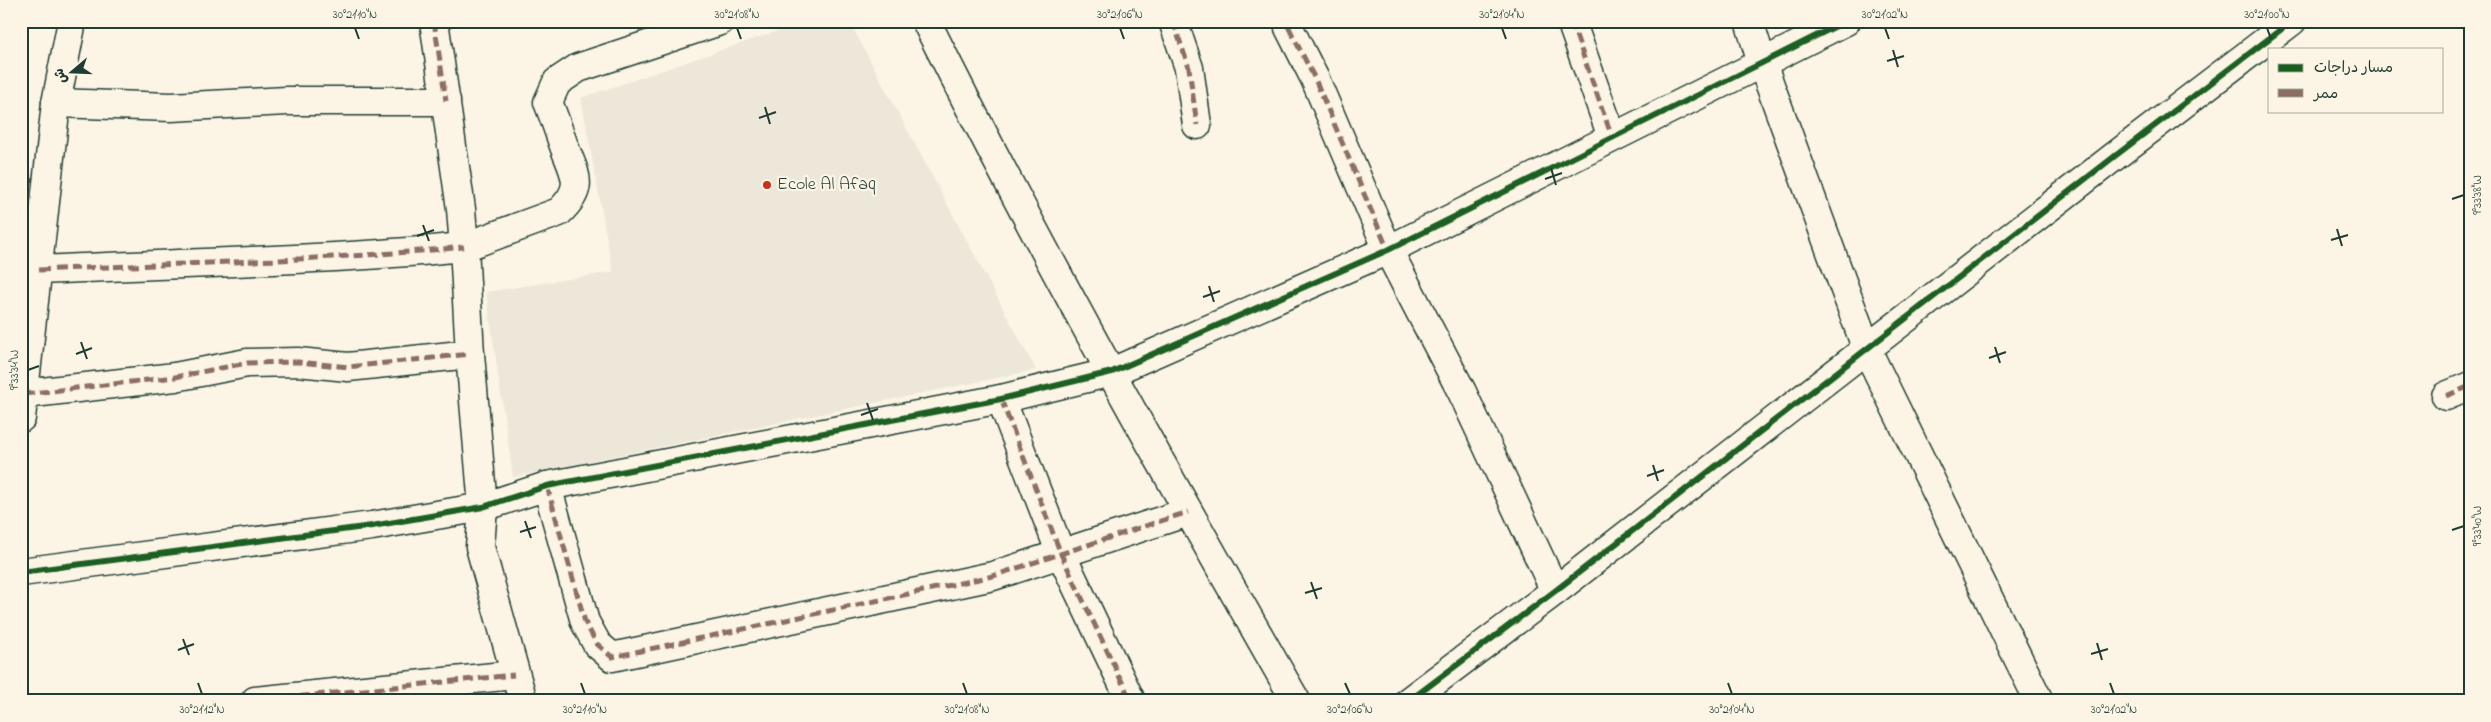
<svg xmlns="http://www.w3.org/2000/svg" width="2491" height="722" viewBox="0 0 2491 722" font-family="'Indie Flower','Playpen Sans Arabic',sans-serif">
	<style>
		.built { fill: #ece7d8 }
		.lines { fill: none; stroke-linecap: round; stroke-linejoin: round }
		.street-casing { stroke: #1f3d34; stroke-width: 31 }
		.street { stroke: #fcf5e5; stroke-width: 28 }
		.quiet { stroke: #8d6e63; stroke-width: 5; stroke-dasharray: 10 5; stroke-linecap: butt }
		.cycleway-casing { stroke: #fcf5e5; stroke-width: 9 }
		.cycleway { stroke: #1b5e20; stroke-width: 6 }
		.ticks { fill: none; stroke: #1f3d34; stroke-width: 2 }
		.poi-dot { fill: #c8321e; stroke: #fcf5e5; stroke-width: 2 }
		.labels { text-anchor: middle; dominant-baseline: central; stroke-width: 4.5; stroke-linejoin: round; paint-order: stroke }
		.poi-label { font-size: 18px; fill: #1f3d34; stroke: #fcf5e5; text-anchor: start }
		.neatline { fill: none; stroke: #1f3d34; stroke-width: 2 }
		.ticks-label { font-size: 12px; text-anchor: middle; fill: #1f3d34 }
	</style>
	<rect width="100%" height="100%" fill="#fcf5e5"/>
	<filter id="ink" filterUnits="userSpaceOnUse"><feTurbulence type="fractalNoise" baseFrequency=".02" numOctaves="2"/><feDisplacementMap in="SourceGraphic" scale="10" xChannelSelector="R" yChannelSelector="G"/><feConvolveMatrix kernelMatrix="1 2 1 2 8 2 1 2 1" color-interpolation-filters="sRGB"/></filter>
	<g filter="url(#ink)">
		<path class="built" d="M807,21H849L1036,370L513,477L486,292L613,272L581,98Z"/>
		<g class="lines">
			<defs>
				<g id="street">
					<path d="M926,21C1041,252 1168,477 1296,701"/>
					<path d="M1173,21L1189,68L1197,125"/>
					<path d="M1571,21L1612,137"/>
					<path d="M1749,21L1762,63L1867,350L2039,701"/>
					<path d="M1289,28L1315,79L1388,250L1462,392L1555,591"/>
					<path d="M56,103L171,107L287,101H446"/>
					<path d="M39,270C181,263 323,261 464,247L461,209L434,21"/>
					<path d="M24,394L175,377L247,363L298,362L348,367L470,354"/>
					<path d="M2446,396L2470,386"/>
					<path d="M1001,399L1061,554L1131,701"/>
					<path d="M21,418L56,103L72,21"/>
					<path d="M547,486L585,622L597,644L612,657L993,576L1188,512"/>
					<path d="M21,572L372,526L483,507L547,486L1001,399L1112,372L1388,250L1846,21"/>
					<path d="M255,701L514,675"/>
					<path d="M523,701L480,547L483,507L470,354L464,247L559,212C586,187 575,175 564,146C559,132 554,117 548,102L557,82L578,68L720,21"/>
					<path d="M1409,701L1555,591L2115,156L2292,21"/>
				</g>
			</defs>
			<use href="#street" class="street-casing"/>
			<use href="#street" class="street"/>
			<g class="quiet">
				<path d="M434,21L446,101"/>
				<path d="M1173,21L1189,68L1197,125"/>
				<path d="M1286,21L1289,28L1301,21"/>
				<path d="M1571,21L1612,137"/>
				<path d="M1289,28L1315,79L1388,250"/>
				<path d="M39,270C181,263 323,261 464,247"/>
				<path d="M24,394L175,377L247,363L298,362L348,367L470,354"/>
				<path d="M2446,396L2470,386"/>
				<path d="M1001,399L1061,554L1131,701"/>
				<path d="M547,486L585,622L597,644L612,657L993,576L1188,512"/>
				<path d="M255,701L514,675"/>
			</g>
			<defs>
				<g id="cycleway">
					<path d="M21,572L372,526L483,507L547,486L1001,399L1112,372L1388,250L1846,21"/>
					<path d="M1409,701L1555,591L2115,156L2292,21"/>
				</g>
			</defs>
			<use href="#cycleway" class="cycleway-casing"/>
			<use href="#cycleway" class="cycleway"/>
		</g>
	</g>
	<path class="ticks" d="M355,28L359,39M737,28L741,39M1120,28L1124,39M1502,28L1506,39M1885,28L1889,39M2267,28L2271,39M1893,50L1898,67M1887,61L1904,56M765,107L770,124M759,118L776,112M1551,168L1556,185M1545,179L1562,173M2452,199L2464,195M423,225L429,241M2337,229L2342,246M417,236L434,230M2331,240L2348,235M1209,286L1214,302M1203,297L1220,291M81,342L87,359M1995,347L2000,363M76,354L92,348M1989,358L2006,352M28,370L39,366M867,403L873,420M861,415L878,409M1653,465L1658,481M1647,476L1664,470M525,521L531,538M2452,530L2464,526M520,532L536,527M1311,582L1317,599M1305,593L1322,588M183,639L189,655M2097,643L2102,660M178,650L194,644M2091,654L2108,649M198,683L202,694M581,683L585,694M963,683L967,694M1345,683L1350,694M1728,683L1732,694M2110,683L2114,694"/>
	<circle class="poi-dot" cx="767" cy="185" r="5"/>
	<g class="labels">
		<g class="poi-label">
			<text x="777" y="185">Ecole Al Afaq</text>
		</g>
	</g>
	<rect width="2491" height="722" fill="none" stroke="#fcf5e5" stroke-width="55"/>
	<rect x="2268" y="48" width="175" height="65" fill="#fcf5e5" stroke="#a4ab9e"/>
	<rect x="2278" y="64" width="25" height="8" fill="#1b5e20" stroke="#a4ab9e"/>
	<text x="2314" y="72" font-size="15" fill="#1f3d34">مسار دراجات</text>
	<rect x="2278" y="89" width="25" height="8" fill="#8d6e63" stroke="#a4ab9e"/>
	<text x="2314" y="98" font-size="15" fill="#1f3d34">ممر</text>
	<g transform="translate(72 72) rotate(251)" stroke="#fcf5e5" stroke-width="4" paint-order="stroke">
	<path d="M0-4L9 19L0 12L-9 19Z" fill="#1f3d34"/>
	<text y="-8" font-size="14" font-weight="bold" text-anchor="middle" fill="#1f3d34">ش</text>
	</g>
	<rect x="28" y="28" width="2436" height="666" class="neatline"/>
	<g class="ticks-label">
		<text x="355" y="18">30°21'10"N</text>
		<text x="737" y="18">30°21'08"N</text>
		<text x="1120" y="18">30°21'06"N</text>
		<text x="1502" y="18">30°21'04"N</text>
		<text x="1885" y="18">30°21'02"N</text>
		<text x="2267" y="18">30°21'00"N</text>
		<text transform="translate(2477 195) rotate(-90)" y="4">9°33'38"W</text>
		<text transform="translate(14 370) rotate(-90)" y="4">9°33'34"W</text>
		<text transform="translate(2477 526) rotate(-90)" y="4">9°33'40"W</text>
		<text x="202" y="713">30°21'12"N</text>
		<text x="585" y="713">30°21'10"N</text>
		<text x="967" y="713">30°21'08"N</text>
		<text x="1350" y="713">30°21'06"N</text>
		<text x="1732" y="713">30°21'04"N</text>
		<text x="2114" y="713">30°21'02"N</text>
	</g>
</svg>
